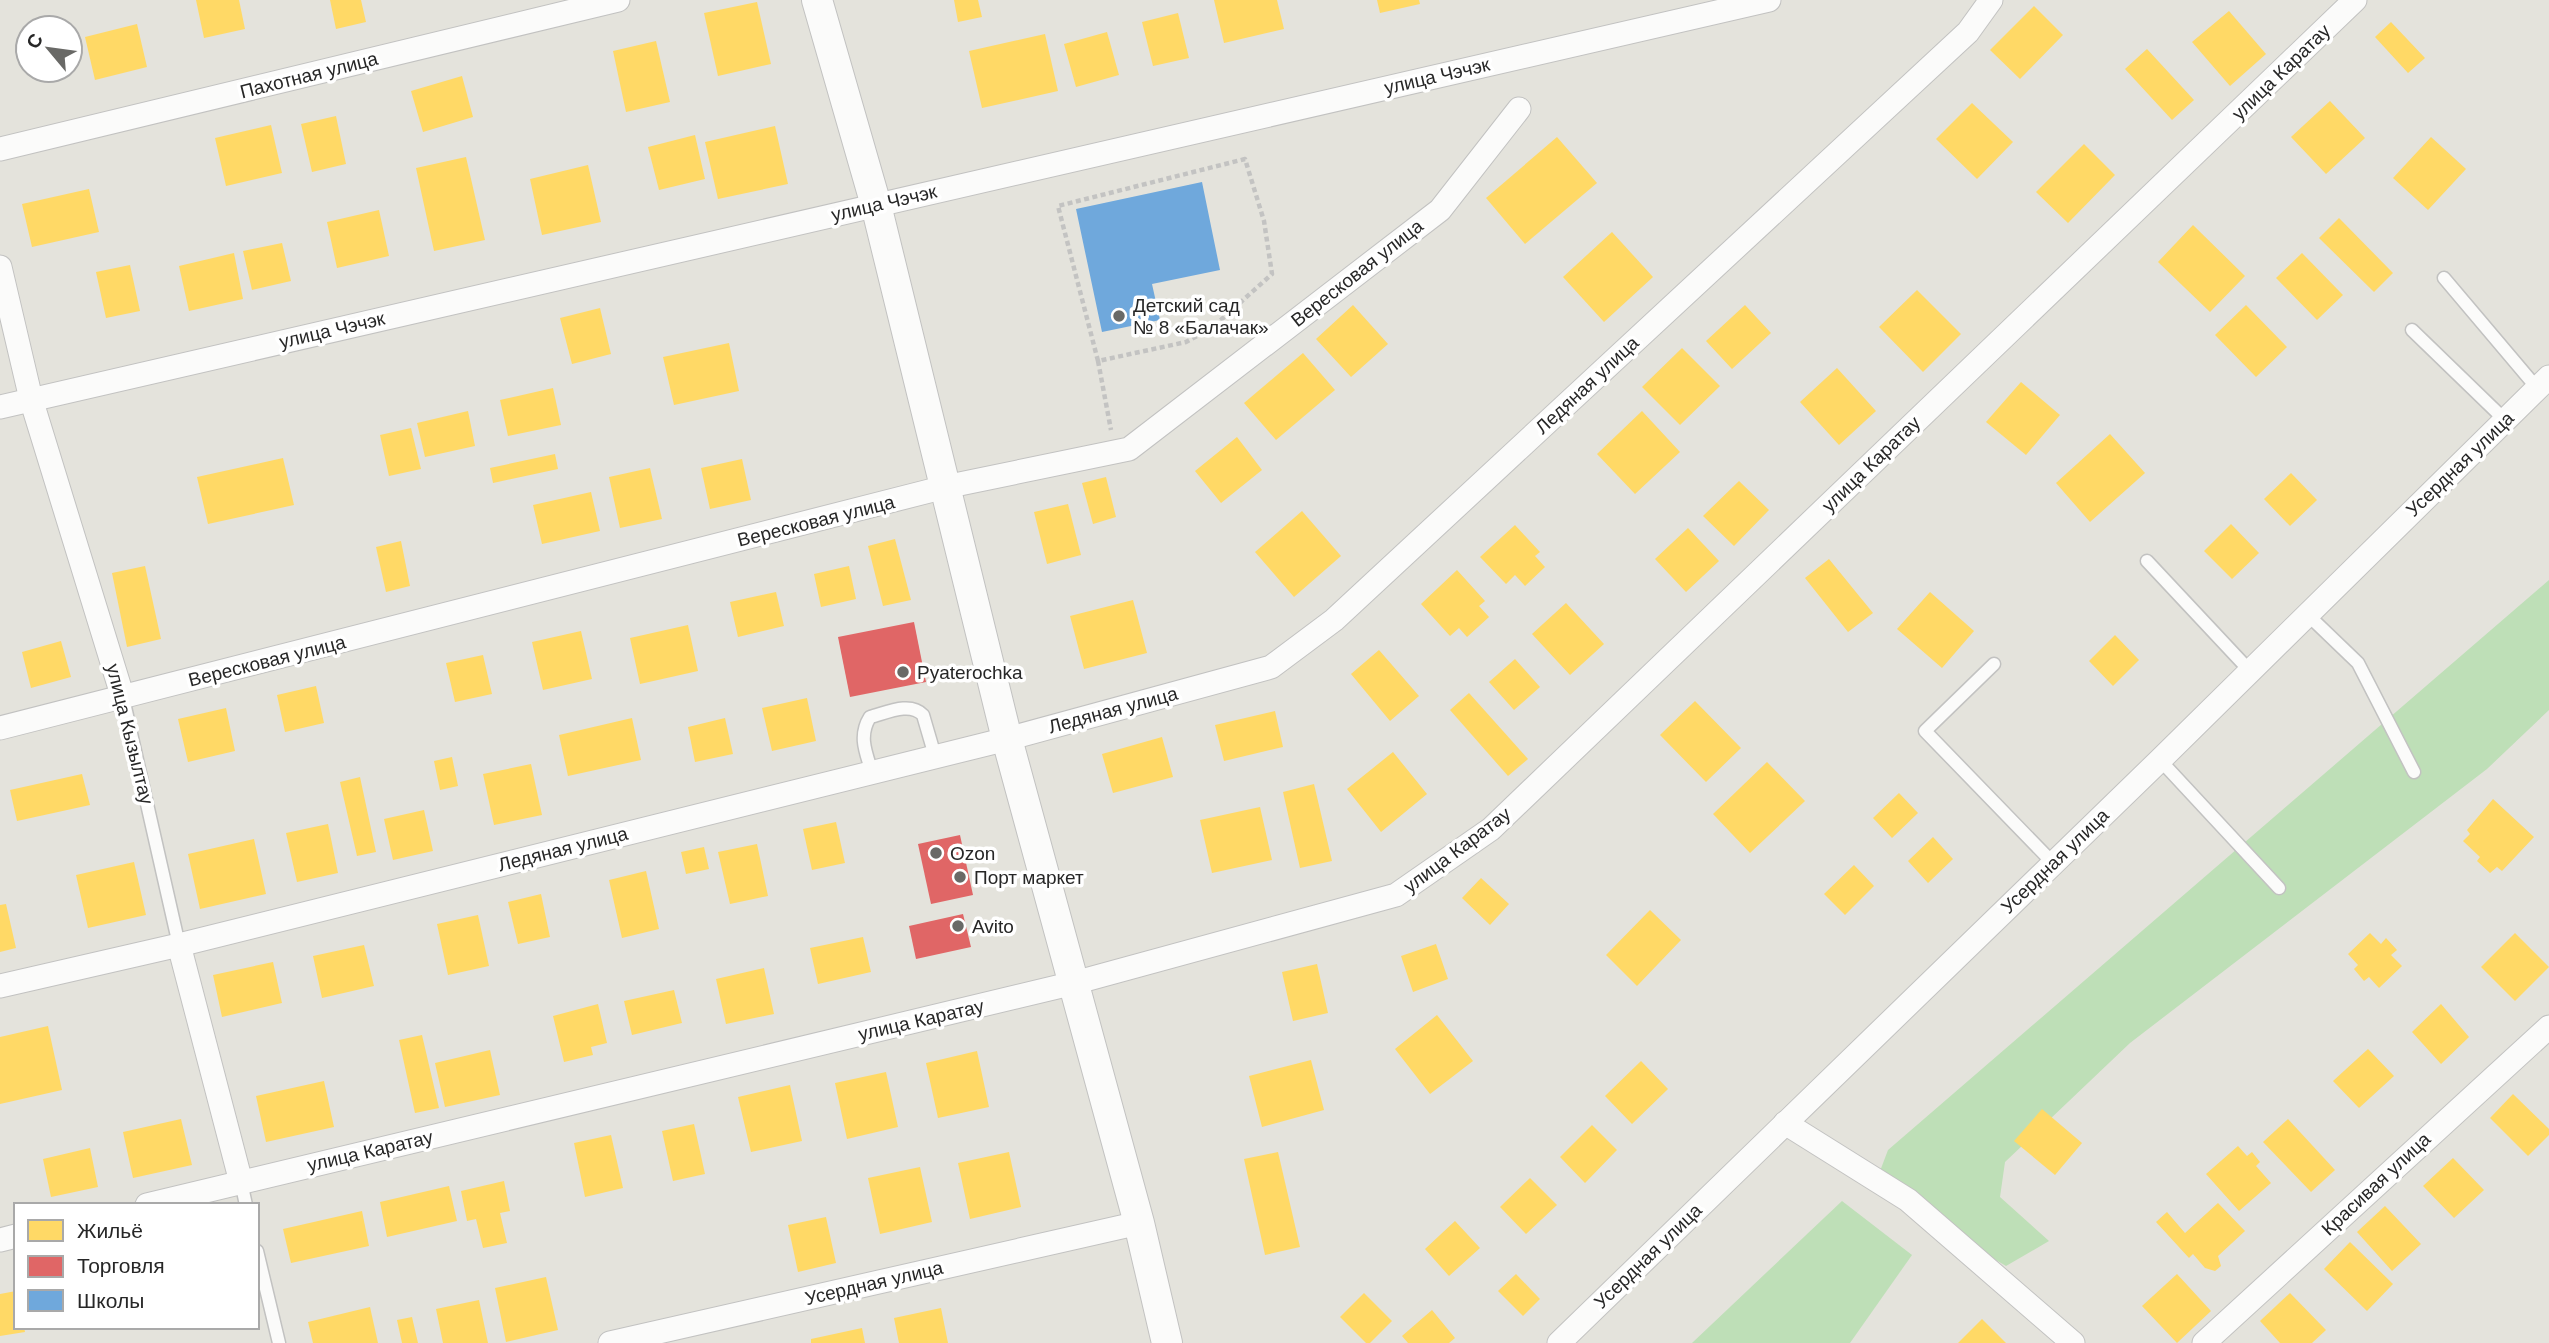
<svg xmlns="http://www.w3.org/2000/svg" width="2549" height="1343" viewBox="0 0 2549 1343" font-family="Helvetica,sans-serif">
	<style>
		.green { fill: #bedfb7 }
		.homes { fill: #ffd966 }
		.shops { fill: #e06666 }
		.schools { fill: #6fa8dc }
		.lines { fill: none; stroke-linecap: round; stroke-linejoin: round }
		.service-casing { stroke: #c2c2c1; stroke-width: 15 }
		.minor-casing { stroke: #c2c2c1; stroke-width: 25 }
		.tertiary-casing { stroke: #c2c2c1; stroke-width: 32 }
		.path { stroke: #c3c3c2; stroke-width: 4.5; stroke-dasharray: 5 3.5; stroke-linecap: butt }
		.service { stroke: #fbfbfa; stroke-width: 12 }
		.minor { stroke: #fbfbfa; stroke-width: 23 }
		.tertiary { stroke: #fbfbfa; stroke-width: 30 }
		.poi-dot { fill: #696966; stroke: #fff; stroke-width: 2.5 }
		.labels { text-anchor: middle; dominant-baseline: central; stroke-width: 7; stroke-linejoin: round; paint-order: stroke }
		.street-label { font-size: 19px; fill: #272727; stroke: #fff }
		.poi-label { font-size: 19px; fill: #272727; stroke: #fff; text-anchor: start }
	</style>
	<rect width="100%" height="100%" fill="#e4e3dc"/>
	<g class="green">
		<path d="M2549,580V710L2487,769L2130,1043L2005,1162L2000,1197L2049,1241L2006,1266L1874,1187L1888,1150Z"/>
		<path d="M1842,1201L1912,1255L1850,1343H1692Z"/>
	</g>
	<g class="homes">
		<path d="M196,0H239L245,29L204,38Z"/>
		<path d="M330,0H361L366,22L336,29Z"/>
		<path d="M954,0H978L982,17L958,22Z"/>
		<path d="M1214,0H1277L1284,29L1224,43Z"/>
		<path d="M1377,0H1419L1420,4L1380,13Z"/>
		<path d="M757,2L771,64L718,76L704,13Z"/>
		<path d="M2034,6L2063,35L2020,79L1990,50Z"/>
		<path d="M2229,11L2266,54L2230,86L2192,42Z"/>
		<path d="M1178,13L1189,58L1153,66L1142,22Z"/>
		<path d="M2391,22L2425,58L2408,73L2375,37Z"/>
		<path d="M137,24L147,67L95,80L85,37Z"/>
		<path d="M1107,32L1119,75L1076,87L1064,44Z"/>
		<path d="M1045,34L1058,91L982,108L969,51Z"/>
		<path d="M656,41L670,102L626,112L613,51Z"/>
		<path d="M2147,49L2194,100L2172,120L2125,69Z"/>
		<path d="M462,76L473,117L423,132L411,91Z"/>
		<path d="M2330,101L2365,138L2326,174L2291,137Z"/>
		<path d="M1972,103L2013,142L1977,179L1936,139Z"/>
		<path d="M336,116L346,164L312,172L301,124Z"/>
		<path d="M271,125L282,173L226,186L215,138Z"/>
		<path d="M775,126L788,184L718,199L705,142Z"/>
		<path d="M695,135L705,179L659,190L648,147Z"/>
		<path d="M1557,137L1597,183L1525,244L1486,198Z"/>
		<path d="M2431,137L2466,169L2428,210L2393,178Z"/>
		<path d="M2084,144L2115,175L2068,223L2036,192Z"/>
		<path d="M466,157L485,240L434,251L416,168Z"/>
		<path d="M588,165L601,222L542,235L530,179Z"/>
		<path d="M89,189L99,232L32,247L22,204Z"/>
		<path d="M379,210L389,256L337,268L327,222Z"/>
		<path d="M2339,218L2393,273L2374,292L2319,238Z"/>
		<path d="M2193,225L2245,276L2210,312L2158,262Z"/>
		<path d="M1612,232L1653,277L1604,322L1563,277Z"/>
		<path d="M282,243L291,281L252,290L243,251Z"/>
		<path d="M234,253L243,299L189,311L179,266Z"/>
		<path d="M2302,253L2343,295L2317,320L2276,278Z"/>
		<path d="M130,265L140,311L106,318L96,272Z"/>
		<path d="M1917,290L1961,334L1923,372L1879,327Z"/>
		<path d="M1353,305L1388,344L1351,377L1316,339Z"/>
		<path d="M1745,305L1771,333L1732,369L1706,341Z"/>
		<path d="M2246,305L2287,347L2256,377L2215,335Z"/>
		<path d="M600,308L611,354L572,364L560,318Z"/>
		<path d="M729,343L739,391L674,405L663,357Z"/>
		<path d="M1682,348L1720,386L1680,425L1642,387Z"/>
		<path d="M1303,353L1335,390L1276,440L1244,403Z"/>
		<path d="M1837,368L1876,411L1839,445L1800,402Z"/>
		<path d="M2021,382L2060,415L2026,455L1986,422Z"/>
		<path d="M553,388L561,425L508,436L500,400Z"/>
		<path d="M468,411L475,446L425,457L417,423Z"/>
		<path d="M1642,411L1680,452L1635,494L1597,454Z"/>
		<path d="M411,428L421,469L389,476L380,435Z"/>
		<path d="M2110,434L2145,473L2090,522L2056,483Z"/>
		<path d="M1237,437L1262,470L1221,503L1195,471Z"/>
		<path d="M555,454L558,469L493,483L490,468Z"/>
		<path d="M283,458L294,505L208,524L197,477Z"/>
		<path d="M742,459L751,500L710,509L701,468Z"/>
		<path d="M650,468L662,519L620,528L609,477Z"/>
		<path d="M2291,473L2317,500L2290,526L2264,499Z"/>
		<path d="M1106,477L1116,517L1093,524L1082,483Z"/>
		<path d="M1739,481L1769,510L1734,546L1703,516Z"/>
		<path d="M591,492L600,531L542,544L533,505Z"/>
		<path d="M1068,504L1081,555L1047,564L1034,512Z"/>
		<path d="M1302,511L1341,556L1294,597L1255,552Z"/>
		<path d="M2231,524L2259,553L2232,579L2204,551Z"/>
		<path d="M1515,525L1540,552L1535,556L1545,567L1525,586L1515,575L1506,584L1480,557Z"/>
		<path d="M1688,528L1719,561L1686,592L1655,559Z"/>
		<path d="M895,539L911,600L883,606L868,546Z"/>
		<path d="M401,541L410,586L386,592L376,547Z"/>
		<path d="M1829,559L1873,613L1848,632L1805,578Z"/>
		<path d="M145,566L161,639L127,647L112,573Z"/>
		<path d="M849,566L856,599L821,607L814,574Z"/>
		<path d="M1457,570L1485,601L1479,606L1489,617L1467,637L1459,628L1450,636L1421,604Z"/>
		<path d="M776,592L784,626L738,637L730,602Z"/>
		<path d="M1930,592L1974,631L1942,668L1897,629Z"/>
		<path d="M1133,600L1147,653L1084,669L1070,616Z"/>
		<path d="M1566,603L1604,644L1570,675L1532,634Z"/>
		<path d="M688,625L698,671L640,684L630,638Z"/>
		<path d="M581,631L592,679L543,690L532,642Z"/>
		<path d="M2115,635L2139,660L2113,686L2089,661Z"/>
		<path d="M61,641L71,677L31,688L22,652Z"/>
		<path d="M1379,650L1419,696L1390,721L1351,674Z"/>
		<path d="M483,655L492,694L455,702L446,663Z"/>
		<path d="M1515,659L1540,687L1514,710L1489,682Z"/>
		<path d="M316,686L324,723L285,732L277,695Z"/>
		<path d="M1469,693L1528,759L1508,776L1450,710Z"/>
		<path d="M807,698L816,741L772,751L762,708Z"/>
		<path d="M1695,701L1741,748L1706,782L1660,735Z"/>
		<path d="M226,708L235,751L188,762L178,719Z"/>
		<path d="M1275,711L1283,747L1224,761L1215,725Z"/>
		<path d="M632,718L641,760L568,776L559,735Z"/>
		<path d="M725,718L733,754L695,762L688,727Z"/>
		<path d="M1162,737L1173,777L1113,793L1102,754Z"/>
		<path d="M1393,752L1427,794L1381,832L1347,789Z"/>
		<path d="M452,757L458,786L440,790L434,761Z"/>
		<path d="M1767,762L1805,801L1750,853L1713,814Z"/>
		<path d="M531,764L542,815L494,825L483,774Z"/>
		<path d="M82,774L90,805L17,821L10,790Z"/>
		<path d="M360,777L376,852L357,856L340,782Z"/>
		<path d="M1314,784L1332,861L1300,868L1283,792Z"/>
		<path d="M1899,793L1918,813L1892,838L1873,818Z"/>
		<path d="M2493,799L2534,837L2502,871L2497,867L2490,873L2477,861L2480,857L2463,841L2470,834L2467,830Z"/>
		<path d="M1260,807L1272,860L1212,873L1200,820Z"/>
		<path d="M424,810L433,851L393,860L384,819Z"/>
		<path d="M836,822L845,863L812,870L803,829Z"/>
		<path d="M328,824L338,873L297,882L286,833Z"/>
		<path d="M1933,837L1953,859L1928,883L1908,861Z"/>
		<path d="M254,839L266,894L200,909L188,854Z"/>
		<path d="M757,844L768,896L730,904L718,852Z"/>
		<path d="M704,847L709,869L686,874L681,852Z"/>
		<path d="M134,862L146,915L88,928L76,875Z"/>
		<path d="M1854,865L1874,886L1845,915L1824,894Z"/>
		<path d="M646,871L659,929L622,938L609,880Z"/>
		<path d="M1481,878L1509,904L1490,925L1462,898Z"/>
		<path d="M541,894L550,937L518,944L508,902Z"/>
		<path d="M6,904L16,948L0,952V905Z"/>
		<path d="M1650,910L1681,940L1637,986L1606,955Z"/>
		<path d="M478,915L489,966L448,975L437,924Z"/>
		<path d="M2370,933L2381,944L2386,938L2397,950L2391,955L2402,966L2379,988L2369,977L2364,981L2354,969L2358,965L2348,954Z"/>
		<path d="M2515,933L2549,967L2515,1001L2481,967Z"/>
		<path d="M863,937L871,972L818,984L810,948Z"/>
		<path d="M1436,944L1448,979L1413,992L1401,956Z"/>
		<path d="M364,945L374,986L322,998L313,956Z"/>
		<path d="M273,962L282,1003L222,1017L213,975Z"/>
		<path d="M1317,964L1328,1013L1293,1021L1282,972Z"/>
		<path d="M764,968L774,1014L726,1024L716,979Z"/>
		<path d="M674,990L682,1023L632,1035L624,1001Z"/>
		<path d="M598,1004L607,1043L591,1047L593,1055L564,1062L553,1016Z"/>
		<path d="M2441,1004L2469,1037L2441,1064L2412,1032Z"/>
		<path d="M1437,1015L1473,1061L1430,1094L1395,1049Z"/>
		<path d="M48,1026L62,1090L0,1104V1037Z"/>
		<path d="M422,1035L439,1108L415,1113L399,1040Z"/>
		<path d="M2368,1049L2394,1076L2359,1108L2333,1081Z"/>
		<path d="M490,1050L500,1095L445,1107L435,1063Z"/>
		<path d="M977,1051L989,1107L938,1118L926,1063Z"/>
		<path d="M1311,1060L1324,1110L1262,1127L1249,1076Z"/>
		<path d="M1641,1061L1668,1089L1632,1124L1605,1096Z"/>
		<path d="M886,1072L898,1127L847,1139L835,1083Z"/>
		<path d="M324,1081L334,1127L266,1142L256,1096Z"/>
		<path d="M790,1085L802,1141L751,1152L738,1097Z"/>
		<path d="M2513,1094L2549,1129V1135L2528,1156L2490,1118Z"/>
		<path d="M2042,1109L2082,1143L2055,1175L2014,1141Z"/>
		<path d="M181,1119L192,1165L133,1178L123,1132Z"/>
		<path d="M2288,1119L2335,1170L2311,1192L2263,1142Z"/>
		<path d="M694,1124L705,1174L673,1181L662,1131Z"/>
		<path d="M1592,1125L1617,1150L1585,1183L1560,1157Z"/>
		<path d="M611,1135L623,1188L585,1197L574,1143Z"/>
		<path d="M2238,1146L2247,1156L2252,1152L2260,1162L2256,1166L2271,1183L2239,1211L2206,1174Z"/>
		<path d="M90,1148L98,1187L51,1197L43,1159Z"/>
		<path d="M1009,1152L1021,1207L970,1219L958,1163Z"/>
		<path d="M1278,1152L1300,1247L1265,1255L1244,1159Z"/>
		<path d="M2453,1158L2484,1190L2454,1218L2423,1186Z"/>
		<path d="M920,1167L932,1222L880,1234L868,1178Z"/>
		<path d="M1530,1178L1557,1205L1526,1234L1500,1207Z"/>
		<path d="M504,1181L510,1211L500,1213L507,1243L483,1248L476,1219L467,1221L461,1191Z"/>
		<path d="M449,1186L457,1221L387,1237L380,1202Z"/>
		<path d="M2218,1203L2245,1231L2218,1256L2221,1266L2215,1271L2205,1268L2193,1254L2189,1258L2156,1222L2167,1212L2185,1233Z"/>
		<path d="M2385,1206L2421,1244L2392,1271L2357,1232Z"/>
		<path d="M362,1211L369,1246L291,1263L283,1229Z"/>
		<path d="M826,1217L836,1263L798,1272L788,1225Z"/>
		<path d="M1455,1221L1480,1248L1449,1276L1425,1249Z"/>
		<path d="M2350,1242L2393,1284L2367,1311L2324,1269Z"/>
		<path d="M1516,1274L1540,1299L1523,1316L1498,1291Z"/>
		<path d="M2177,1274L2211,1311L2177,1343L2142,1306Z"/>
		<path d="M546,1277L558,1330L506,1342L495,1288Z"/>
		<path d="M16,1291V1327H24L25,1332L0,1336V1294Z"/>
		<path d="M1364,1293L1392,1321L1370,1343H1366L1340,1317Z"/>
		<path d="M2290,1293L2326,1330L2312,1343H2280L2260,1321Z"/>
		<path d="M479,1300L488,1343H443L436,1309Z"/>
		<path d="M370,1307L378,1343H313L308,1322Z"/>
		<path d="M941,1308L948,1343H899L894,1318Z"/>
		<path d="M1432,1310L1455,1338L1449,1343H1408L1402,1336Z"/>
		<path d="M412,1317L418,1343H402L397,1320Z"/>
		<path d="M1982,1319L2006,1343H1958Z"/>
		<path d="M862,1328L865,1343H811V1339Z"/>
	</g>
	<g class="shops">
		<path d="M914,622L926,682L850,697L838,637Z"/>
		<path d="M960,835L973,895L931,904L918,844Z"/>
		<path d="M963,914L971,947L916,959L909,926Z"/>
	</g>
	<path class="schools" d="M1202,182L1220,270L1152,284L1160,320L1102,332L1076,209Z"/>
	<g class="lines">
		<defs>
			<g id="service">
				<path d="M2444,278L2537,388"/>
				<path d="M2412,330L2505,420"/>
				<path d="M2147,561L2250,671"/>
				<path d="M2307,614L2358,663L2414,772"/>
				<path d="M1994,664L1925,731L2053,863"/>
				<path d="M123,698L179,945"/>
				<path d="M2160,760L2279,888"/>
				<path d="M872,772C866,753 858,736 870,717C886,713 910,701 923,715L935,756"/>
				<path d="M241,1182L246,1205"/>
				<path d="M257,1251L279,1343"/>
			</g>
			<g id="minor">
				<path d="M0,149L618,0"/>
				<path d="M0,267L31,399L123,698"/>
				<path d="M0,407L1769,0"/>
				<path d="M0,728L945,487L1129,449L1440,210L1519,109"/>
				<path d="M179,945L241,1182"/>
				<path d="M0,986L179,945L1007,739L1271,667L1334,620L1968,32L1991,0"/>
				<path d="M1785,1123L1908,1200L2073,1343"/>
				<path d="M147,1205L1074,983L1396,895L1491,829L2355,0"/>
				<path d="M0,1240L16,1236"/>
				<path d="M610,1343L1139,1223"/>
				<path d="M1559,1343L2160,760L2549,377"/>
				<path d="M2204,1343L2549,1027"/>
			</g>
			<path id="tertiary" d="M817,0L876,205L1007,739L1139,1223L1167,1343"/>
		</defs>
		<use href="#service" class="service-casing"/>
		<use href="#minor" class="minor-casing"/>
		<use href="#tertiary" class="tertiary-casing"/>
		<path class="path" d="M1098,361L1058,206L1245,159L1264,221L1272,274L1212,328L1186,342L1098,361L1111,430"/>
		<use href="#service" class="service"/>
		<use href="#minor" class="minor"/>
		<use href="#tertiary" class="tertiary"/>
	</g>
	<g class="poi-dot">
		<circle cx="1119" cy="316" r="7"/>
		<circle cx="903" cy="672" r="7"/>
		<circle cx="936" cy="853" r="7"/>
		<circle cx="960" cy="877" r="7"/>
		<circle cx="958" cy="926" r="7"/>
	</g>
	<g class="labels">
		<g class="street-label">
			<text transform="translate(2281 72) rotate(-44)">улица Каратау</text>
			<text transform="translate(309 75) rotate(-14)">Пахотная улица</text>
			<text transform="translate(1437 76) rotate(-13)">улица Чэчэк</text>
			<text transform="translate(884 203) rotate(-13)">улица Чэчэк</text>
			<text transform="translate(1357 273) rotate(-38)">Вересковая улица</text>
			<text transform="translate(332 330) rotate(-13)">улица Чэчэк</text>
			<text transform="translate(1587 385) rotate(-43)">Ледяная улица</text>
			<text transform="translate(1871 464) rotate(-44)">улица Каратау</text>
			<text transform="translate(2460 464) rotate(-44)">Усердная улица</text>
			<text transform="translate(816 521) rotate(-14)">Вересковая улица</text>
			<text transform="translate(267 661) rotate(-14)">Вересковая улица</text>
			<text transform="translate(1113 710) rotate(-15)">Ледяная улица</text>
			<text transform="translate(130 734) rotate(76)">улица Кызылтау</text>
			<text transform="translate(563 849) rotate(-14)">Ледяная улица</text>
			<text transform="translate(1457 850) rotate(-37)">улица Каратау</text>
			<text transform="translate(2055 861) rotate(-44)">Усердная улица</text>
			<text transform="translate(921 1020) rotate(-13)">улица Каратау</text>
			<text transform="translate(370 1151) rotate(-13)">улица Каратау</text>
			<text transform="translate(2376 1184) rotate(-43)">Красивая улица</text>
			<text transform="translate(1648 1256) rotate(-44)">Усердная улица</text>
			<text transform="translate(874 1283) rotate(-13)">Усердная улица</text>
		</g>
		<g class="poi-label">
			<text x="1133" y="305">Детский сад<tspan x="1133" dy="22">№ 8 «Балачак»</tspan></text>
			<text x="917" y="672">Pyaterochka</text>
			<text x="950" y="853">Ozon</text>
			<text x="974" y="877">Порт маркет</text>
			<text x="972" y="926">Avito</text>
		</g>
	</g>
	<rect x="14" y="1203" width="245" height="126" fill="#ffffff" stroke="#a9a9a9" stroke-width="2"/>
	<rect x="28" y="1220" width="35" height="21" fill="#ffd966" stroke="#a9a9a9" stroke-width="2"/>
	<text x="77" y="1238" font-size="21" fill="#272727">Жильё</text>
	<rect x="28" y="1256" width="35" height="21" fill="#e06666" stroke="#a9a9a9" stroke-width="2"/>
	<text x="77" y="1273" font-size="21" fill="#272727">Торговля</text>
	<rect x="28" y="1290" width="35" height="21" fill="#6fa8dc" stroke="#a9a9a9" stroke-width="2"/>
	<text x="77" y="1308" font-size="21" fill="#272727">Школы</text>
	<g transform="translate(49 49) rotate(299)"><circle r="33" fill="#ffffff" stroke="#a9a9a9" stroke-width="2"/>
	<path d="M0-5L12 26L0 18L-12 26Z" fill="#696966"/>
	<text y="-10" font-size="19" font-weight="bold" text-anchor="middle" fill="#272727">С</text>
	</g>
</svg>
